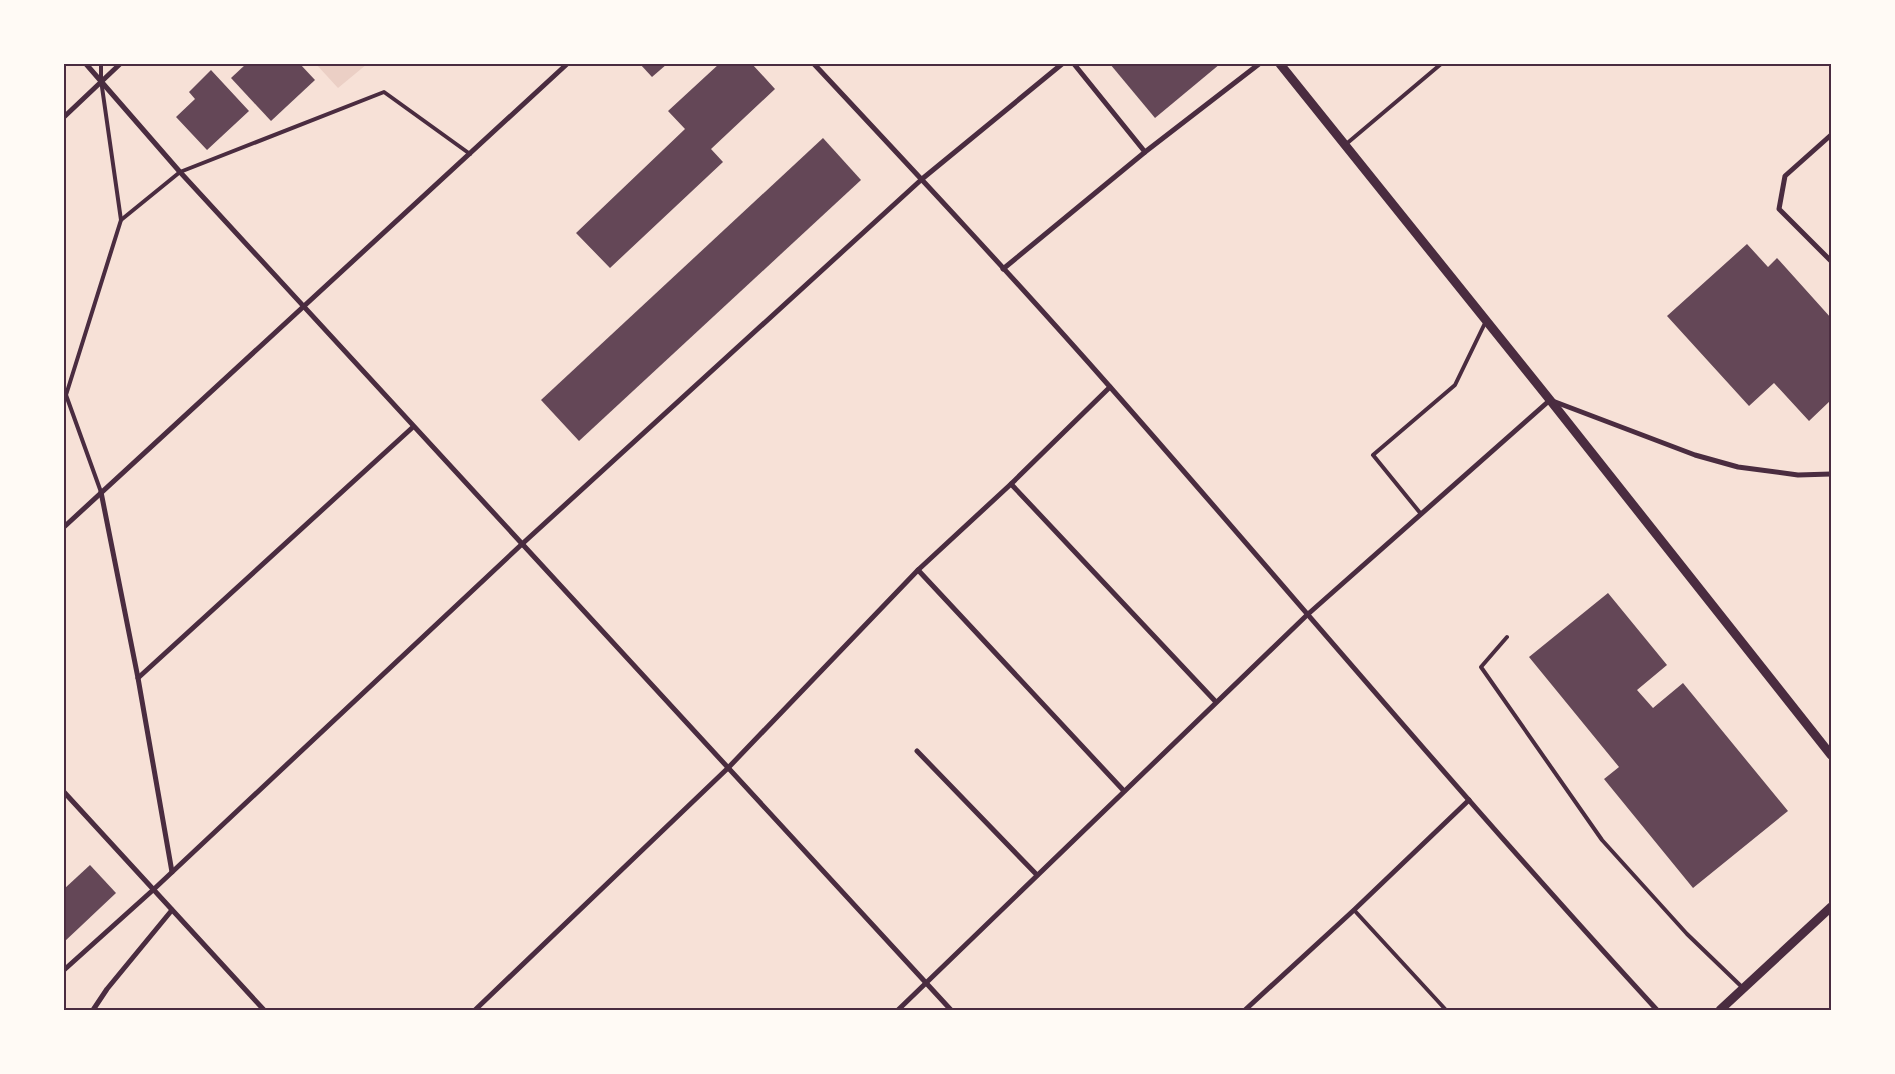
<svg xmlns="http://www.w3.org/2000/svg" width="1895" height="1074" viewBox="0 0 1895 1074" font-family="Jost,sans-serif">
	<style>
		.green { fill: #ebcfc5 }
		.building { fill: #644757 }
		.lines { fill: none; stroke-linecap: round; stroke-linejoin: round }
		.service { stroke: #4a2c40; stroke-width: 4 }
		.minor { stroke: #4a2c40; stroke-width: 5 }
		.tertiary { stroke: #4a2c40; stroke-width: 9 }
		.neatline { fill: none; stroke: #4a2c40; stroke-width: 2 }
	</style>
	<rect width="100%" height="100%" fill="#f7e1d7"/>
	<path class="green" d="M316,64H367L338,88Z"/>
	<g class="building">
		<path d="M246,64H300L315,80L271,121L231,78Z"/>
		<path d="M640,64H667L652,77Z"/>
		<path d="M719,64H752L775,89L711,149L723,162L610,268L576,233L685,129L668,111Z"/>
		<path d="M1110,64H1220L1155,118Z"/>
		<path d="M211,70L249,111L207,150L176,117L195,99L189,92Z"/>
		<path d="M823,138L861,180L579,441L541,400Z"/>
		<path d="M1747,244L1768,267L1777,258L1831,318V400L1809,421L1774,383L1749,406L1667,316Z"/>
		<path d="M1608,593L1667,665L1637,690L1653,708L1683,683L1788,811L1693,888L1604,779L1619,767L1529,657Z"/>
		<path d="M90,865L116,893L64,942V889Z"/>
	</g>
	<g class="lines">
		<g class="service">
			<path d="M101,64V80L121,220"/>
			<path d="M1345,145L1441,64"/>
			<path d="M101,492L66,395L121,220L180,172L384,92L470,154"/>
			<path d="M1421,514L1373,455L1455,385L1486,321"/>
			<path d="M1507,637L1481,667L1602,840L1687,934L1743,988"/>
			<path d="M1354,910L1446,1010"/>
		</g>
		<g class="minor">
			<path d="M86,64L180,172L951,1010"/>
			<path d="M814,64C914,171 1014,278 1111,388C1293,595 1470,807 1657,1010"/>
			<path d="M1074,64L1145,152"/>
			<path d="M64,117L120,64"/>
			<path d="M1831,135L1785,176L1779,209L1831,261"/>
			<path d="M1003,269L1145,152L1259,64"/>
			<path d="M1011,484L1216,702"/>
			<path d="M101,492L138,678L172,872"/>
			<path d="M64,527L567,64"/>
			<path d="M918,570L1124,791"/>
			<path d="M138,678L413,427"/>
			<path d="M917,751L1037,875"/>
			<path d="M64,792L264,1010"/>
			<path d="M64,970L153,890L521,545L922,179L1062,64"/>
			<path d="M93,1010L107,989L172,910"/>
			<path d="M475,1010L728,768L918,570L1011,484L1110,387"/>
			<path d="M898,1010L1307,615L1550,400L1695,455L1738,467L1798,475L1831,474"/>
			<path d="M1245,1010L1354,910L1469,800"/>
		</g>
		<g class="tertiary">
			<path d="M1280,64L1550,400L1831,755"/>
			<path d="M1720,1010L1831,907"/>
		</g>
	</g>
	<rect width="1895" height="1074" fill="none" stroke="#fffaf5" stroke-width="130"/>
	<rect x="65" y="65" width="1765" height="944" class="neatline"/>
</svg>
